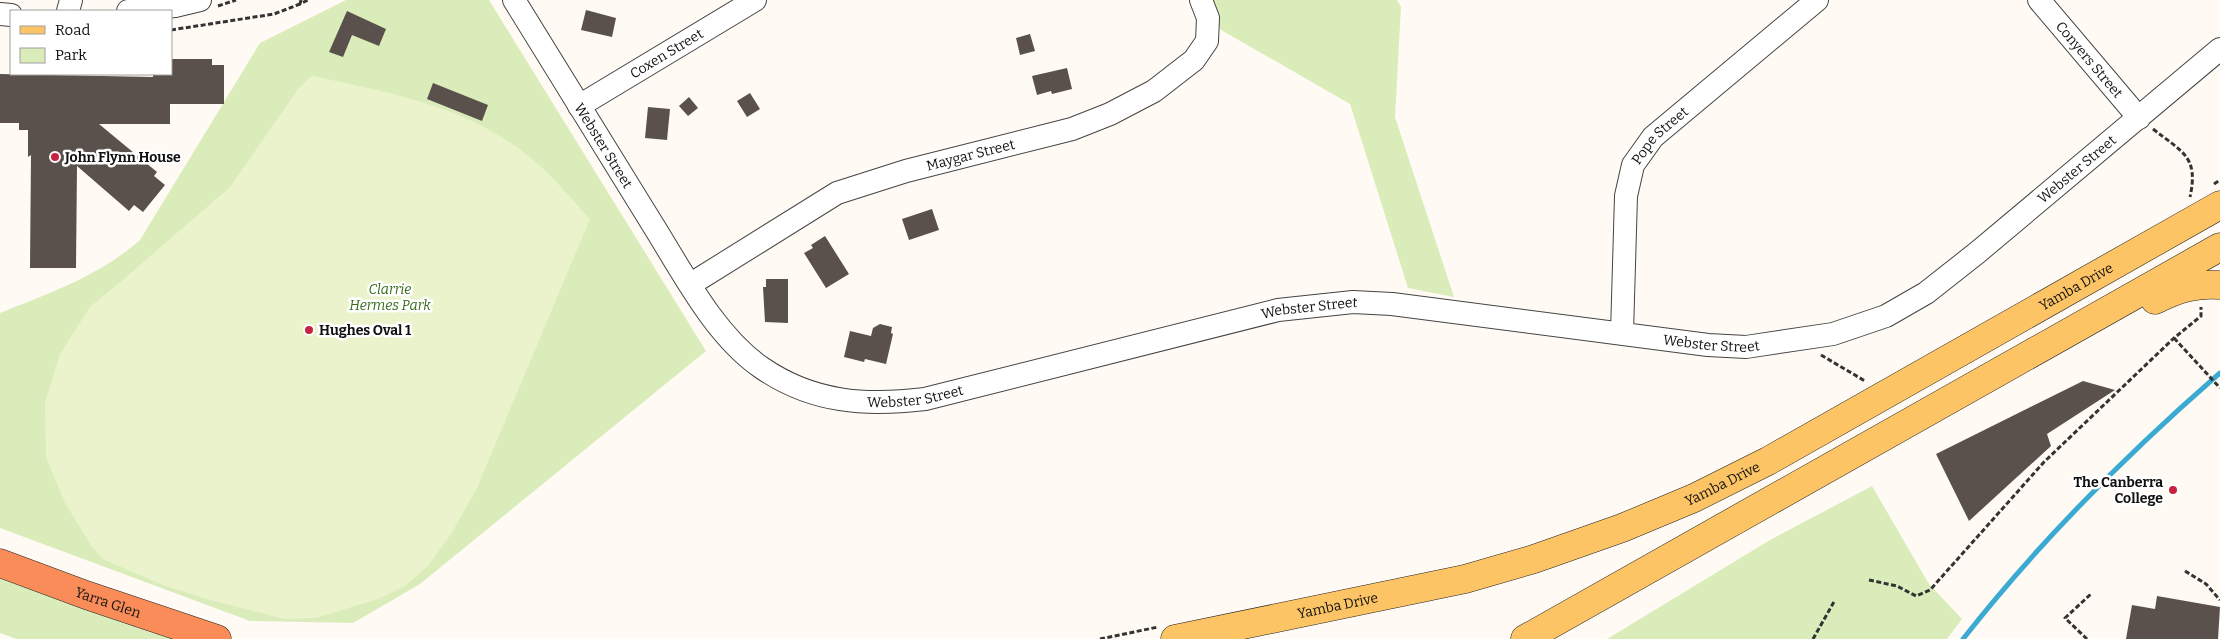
<svg xmlns="http://www.w3.org/2000/svg" width="2220" height="639" viewBox="0 0 2220 639" font-family="Bitter,serif">
	<style>
		.green { fill: #dbecbb }
		.pitch { fill: #ebf3cd }
		.lines { fill: none; stroke-linecap: round; stroke-linejoin: round }
		.stream { stroke: #3baad2; stroke-width: 5 }
		.building { fill: #5a504c }
		.minor-casing { stroke: #444; stroke-width: 24 }
		.major-casing { stroke: #222; stroke-width: 29 }
		.highway-casing { stroke: #222; stroke-width: 29 }
		.path { stroke: #333; stroke-width: 3; stroke-dasharray: 5 2.5; stroke-linecap: butt }
		.minor { stroke: #fff; stroke-width: 22 }
		.major { stroke: #fdc466; stroke-width: 28 }
		.highway { stroke: #f98c58; stroke-width: 28 }
		.poi-dot { fill: #c72240; stroke: #fff; stroke-width: 2 }
		.labels { text-anchor: middle; dominant-baseline: central; stroke-width: 5; stroke-linejoin: round; paint-order: stroke }
		.street-label { font-size: 14px; fill: #111; stroke: #fff }
		.poi-label { font-size: 14px; font-weight: bold; fill: #111; stroke: #fff; text-anchor: start }
		.park-label { font-size: 14px; font-style: italic; fill: #386c1d; stroke: #fff }
	</style>
	<rect width="100%" height="100%" fill="#fffbf4"/>
	<g class="green">
		<path d="M346,0H489L706,351L420,584L353,623L250,621L0,528V313C50,293 99,276 140,240L260,43Z"/>
		<path d="M1205,0H1397L1401,7L1395,117L1454,297L1408,288L1350,104L1221,30Z"/>
		<path d="M1872,486L1929,584L1962,619L1947,639H1607L1770,540Z"/>
		<path d="M0,573L186,639H17L0,633Z"/>
	</g>
	<path class="pitch" d="M312,76C388,92 471,107 532,159C553,176 571,199 590,219L476,490L451,534L428,566L405,586L378,599L316,618L285,619L210,600L163,585L121,567L103,559L92,547L65,503L46,457L45,403L60,354L90,307L124,279L230,187L299,88Z"/>
	<g class="lines">
		<path class="stream" d="M1963,639C2039,542 2127,454 2220,373"/>
	</g>
	<g class="building">
		<path d="M586,10L616,18L612,37L581,30Z"/>
		<path d="M347,11L386,29L379,46L352,35L343,57L329,52Z"/>
		<path d="M1030,34L1035,51L1020,55L1016,38Z"/>
		<path d="M171,59H212V65H224V104H170V124H99L157,172L154,176L165,185L143,212L134,205L129,211L77,166L76,268H30L31,155L28,157V130H19V123H0V74L153,77V74H171Z"/>
		<path d="M1067,68L1072,89L1052,94L1051,91L1037,95L1032,76Z"/>
		<path d="M433,83L488,105L482,121L427,99Z"/>
		<path d="M750,93L760,109L747,117L737,101Z"/>
		<path d="M689,97L698,108L688,116L679,106Z"/>
		<path d="M648,107L670,109L667,140L645,138Z"/>
		<path d="M932,209L939,230L909,240L902,219Z"/>
		<path d="M825,236L849,274L826,288L804,253L813,248L811,245Z"/>
		<path d="M766,279H788V323L765,322L763,287H766Z"/>
		<path d="M880,324L892,327L891,333L893,334L886,364L865,359L864,362L844,357L850,331L871,336L873,328Z"/>
		<path d="M2083,381L2115,390L2047,434L2051,446L1969,521L1936,454Z"/>
		<path d="M2157,596L2220,607L2218,639H2126L2132,605L2155,609Z"/>
	</g>
	<g class="lines">
		<defs>
			<g id="minor">
				<path id="s1" d="M514,0C560,75 606,150 653,225C683,273 715,336 762,368C813,403 866,406 925,399L1278,310L1353,302L1392,304L1708,345L1746,347L1833,334L1886,316L1926,293L1978,252L2220,49"/>
				<path id="s2" d="M2039,0L2139,118"/>
				<path d="M68,11L71,0"/>
				<path d="M128,11L175,6L200,0"/>
				<path d="M0,14L11,15"/>
				<path id="s3" d="M579,106L755,0"/>
				<path id="s4" d="M691,284L837,193L906,171L1072,129L1110,114L1154,91L1194,60L1207,41L1208,18L1201,0"/>
				<path id="s5" d="M1622,333L1626,196L1633,165L1653,137L1817,0"/>
			</g>
			<g id="major">
				<path d="M2155,300C2177,289 2195,283 2220,285"/>
				<path id="s6" d="M1175,639L1465,579L1534,559L1622,528L1694,498L1768,461L2220,205"/>
				<path d="M1525,639L2220,247"/>
			</g>
			<g id="highway">
				<path id="s7" d="M0,563L86,595L217,639"/>
			</g>
		</defs>
		<use href="#minor" class="minor-casing"/>
		<use href="#major" class="major-casing"/>
		<use href="#highway" class="highway-casing"/>
		<g class="path">
			<path d="M301,0L300,4L308,0"/>
			<path d="M218,6L236,0"/>
			<path d="M171,30L274,14L300,4"/>
			<path d="M2153,129C2182,152 2199,156 2190,197"/>
			<path d="M2214,184L2220,180"/>
			<path d="M2174,338L2220,388"/>
			<path d="M1821,355L1865,381"/>
			<path d="M2185,571L2206,584L2220,600"/>
			<path d="M1869,580L1897,586L1916,596L1930,590L2044,462L2174,338L2201,316V307"/>
			<path d="M1100,639L1158,627"/>
			<path d="M1813,639L1835,600"/>
			<path d="M2087,639L2065,618L2092,593"/>
		</g>
		<use href="#minor" class="minor"/>
		<use href="#major" class="major"/>
		<use href="#highway" class="highway"/>
	</g>
	<g class="poi-dot">
		<circle cx="55" cy="157" r="5"/>
		<circle cx="309" cy="330" r="5"/>
		<circle cx="2173" cy="490" r="5"/>
	</g>
	<g class="labels">
		<g class="street-label">
			<text stroke="none"><textPath href="#s3" startOffset="102">Coxen Street</textPath></text>
			<text stroke="none"><textPath href="#s2" startOffset="78">Conyers Street</textPath></text>
			<text stroke="none"><textPath href="#s5" startOffset="209">Pope Street</textPath></text>
			<text stroke="none"><textPath href="#s1" startOffset="171">Webster Street</textPath></text>
			<text stroke="none"><textPath href="#s4" startOffset="311">Maygar Street</textPath></text>
			<text stroke="none"><textPath href="#s1" startOffset="1836">Webster Street</textPath></text>
			<text stroke="none"><textPath href="#s6" startOffset="976">Yamba Drive</textPath></text>
			<text stroke="none"><textPath href="#s1" startOffset="1011">Webster Street</textPath></text>
			<text stroke="none"><textPath href="#s1" startOffset="1416">Webster Street</textPath></text>
			<text stroke="none"><textPath href="#s1" startOffset="606">Webster Street</textPath></text>
			<text stroke="none"><textPath href="#s6" startOffset="571">Yamba Drive</textPath></text>
			<text stroke="none"><textPath href="#s7" startOffset="115">Yarra Glen</textPath></text>
			<text stroke="none"><textPath href="#s6" startOffset="166">Yamba Drive</textPath></text>
		</g>
		<g class="poi-label">
			<text x="65" y="157">John Flynn House</text>
			<text x="319" y="330">Hughes Oval 1</text>
			<text x="2163" y="482" text-anchor="end">The Canberra<tspan x="2163" dy="16">College</tspan></text>
		</g>
		<g class="park-label">
			<text x="390" y="289">Clarrie<tspan x="390" dy="16">Hermes Park</tspan></text>
		</g>
	</g>
	<rect x="10" y="10" width="162" height="65" fill="#ffffff" stroke="#a0a0a0"/>
	<rect x="20" y="26" width="25" height="8" fill="#fdc466" stroke="#a0a0a0"/>
	<text x="55" y="35" font-size="15" fill="#111111">Road</text>
	<rect x="20" y="48" width="25" height="15" fill="#dbecbb" stroke="#a0a0a0"/>
	<text x="55" y="60" font-size="15" fill="#111111">Park</text>
</svg>
